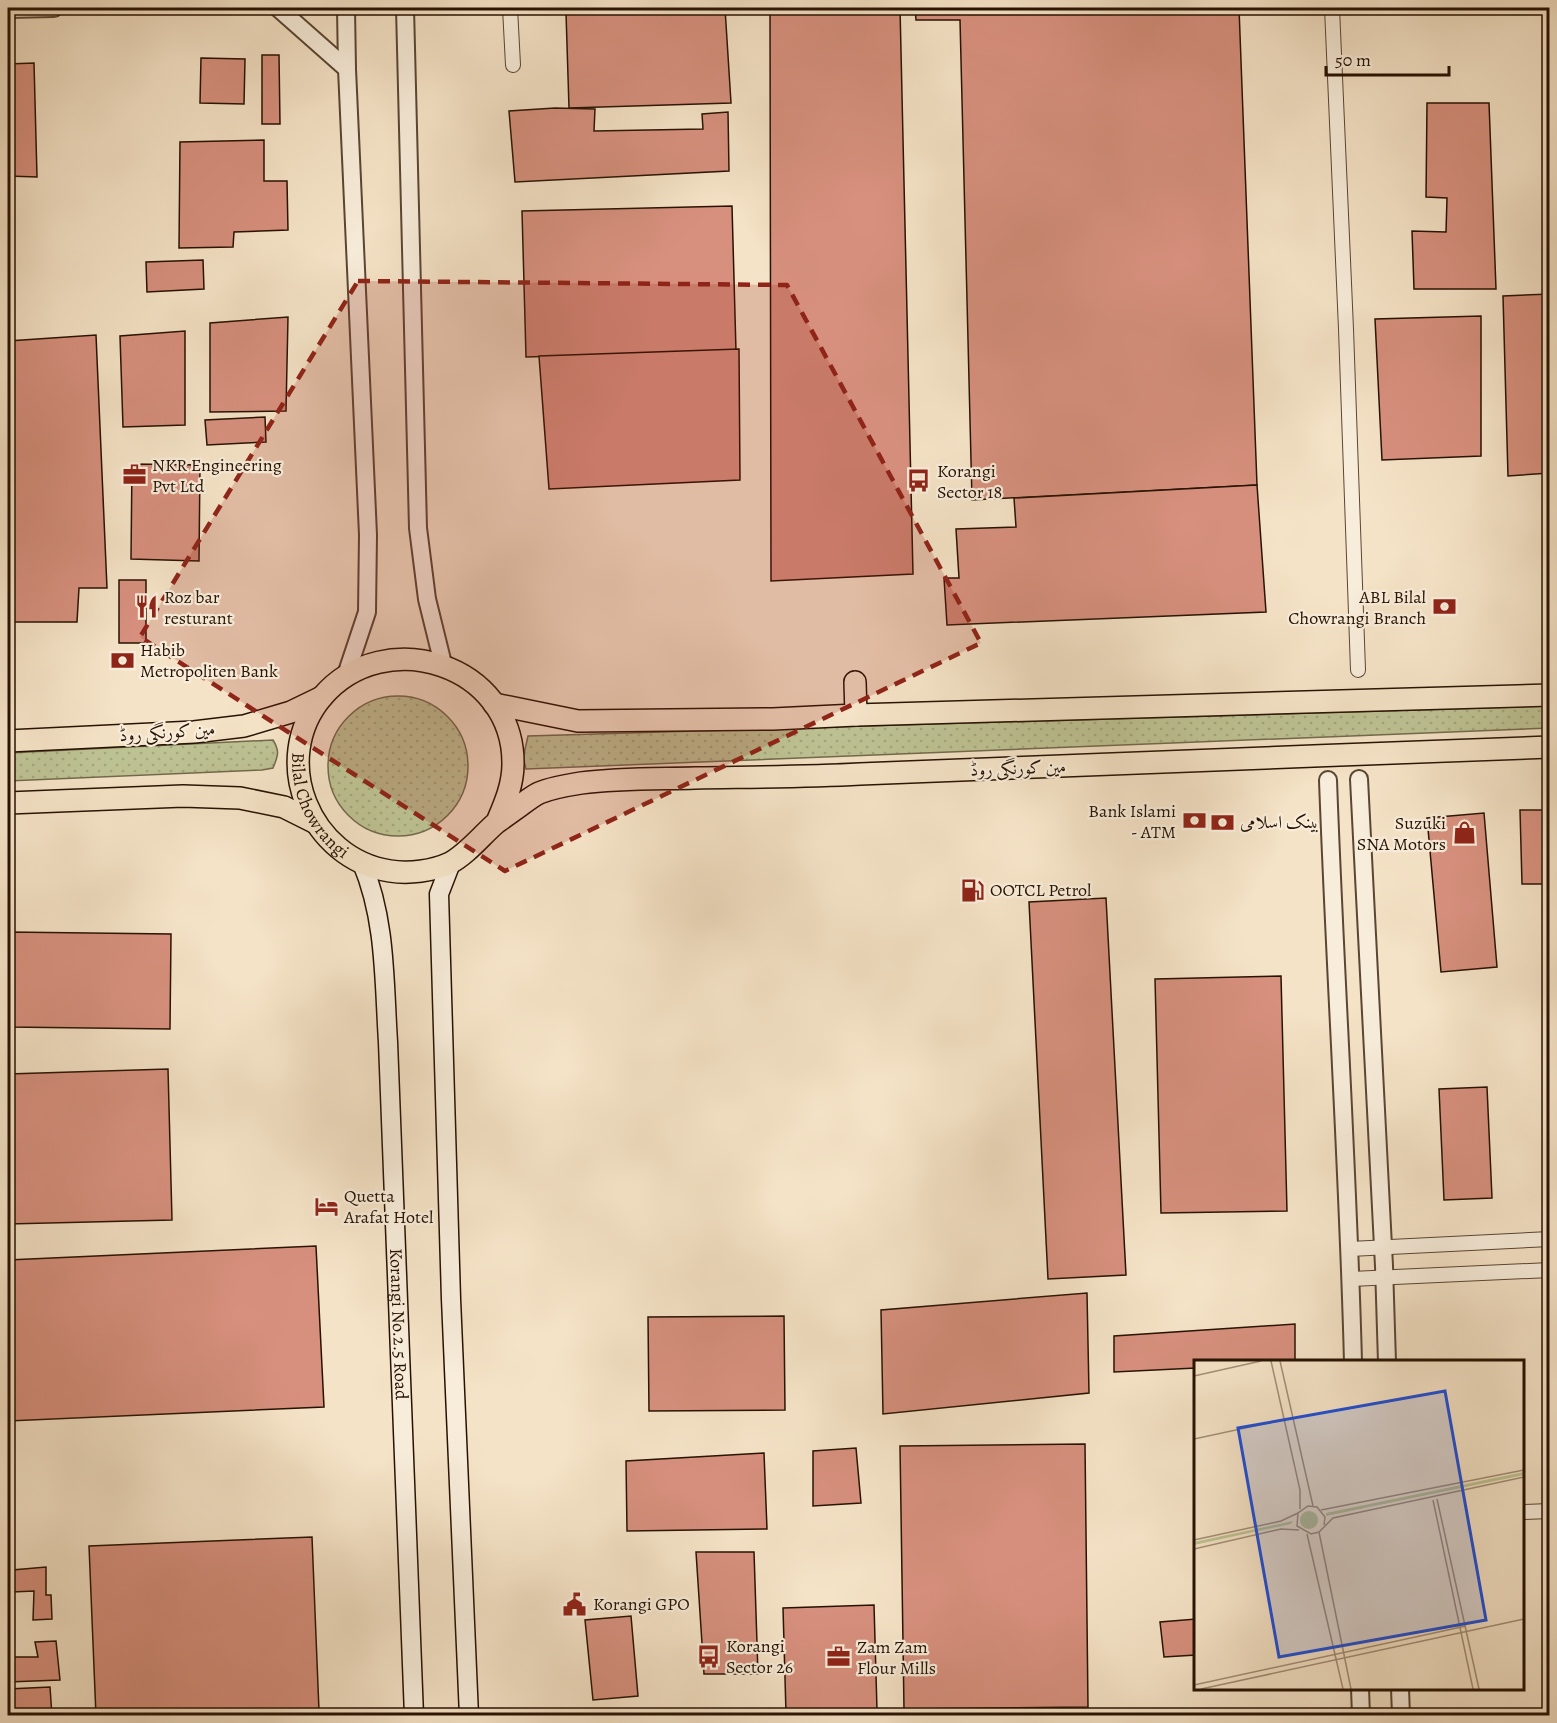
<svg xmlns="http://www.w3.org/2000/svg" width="1557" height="1723" viewBox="0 0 1557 1723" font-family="Alegreya,Amiri,serif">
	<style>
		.grass { fill: url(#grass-dots); stroke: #726a4b; stroke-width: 1.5 }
		.building { fill: #d7907e; stroke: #271202; stroke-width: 1.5 }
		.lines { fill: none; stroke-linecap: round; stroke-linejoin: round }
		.minor-casing { stroke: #5a4633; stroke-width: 16 }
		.tertiary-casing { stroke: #5a4633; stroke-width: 20 }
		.secondary-casing { stroke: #271202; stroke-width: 21 }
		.primary-casing { stroke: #271202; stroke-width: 24 }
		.minor { stroke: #f8eddb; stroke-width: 14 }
		.tertiary { stroke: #f8eddb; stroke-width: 16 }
		.secondary { stroke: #f8eddb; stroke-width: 18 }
		.primary { stroke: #f5e3c7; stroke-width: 21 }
		.marked { fill: #8f2418; fill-opacity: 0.2; stroke: #8f2418; stroke-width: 4.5; stroke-dasharray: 12 8; stroke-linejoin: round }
		.labels { text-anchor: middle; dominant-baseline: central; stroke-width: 4.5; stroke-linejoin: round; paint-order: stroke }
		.poi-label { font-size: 18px; fill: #271202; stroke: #f8eddb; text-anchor: start }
		.street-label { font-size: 18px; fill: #271202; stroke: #f8eddb }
		.inset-road { fill: none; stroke: #a38f78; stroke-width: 1.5 }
		.view { fill: #1d4ed8; fill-opacity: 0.15; stroke: #1d4ed8; stroke-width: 3 }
		.inset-edge { fill: none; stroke: #271202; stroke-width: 3 }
	</style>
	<defs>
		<pattern id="grass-dots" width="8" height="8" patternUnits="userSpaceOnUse" patternTransform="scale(1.5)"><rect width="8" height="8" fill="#bec394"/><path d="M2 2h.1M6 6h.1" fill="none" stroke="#a3a67e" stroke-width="1.8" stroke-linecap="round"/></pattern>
	</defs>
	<rect width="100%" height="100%" fill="#f5e3c7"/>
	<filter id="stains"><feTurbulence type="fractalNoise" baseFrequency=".00333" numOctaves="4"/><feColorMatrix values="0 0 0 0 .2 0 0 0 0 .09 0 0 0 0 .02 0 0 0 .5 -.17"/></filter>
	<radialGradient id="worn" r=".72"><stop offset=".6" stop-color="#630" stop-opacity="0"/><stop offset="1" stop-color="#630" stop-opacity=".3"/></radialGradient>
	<g class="grass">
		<circle cx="398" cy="766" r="70"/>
		<path d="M1549,706V728L526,769L523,758L528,736Z"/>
		<path d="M273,740C280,751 278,756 273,768L262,770L8,781V753Z"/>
	</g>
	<g class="building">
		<path d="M691,8H725L731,103L569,108L566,13Z"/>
		<path d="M770,8H900L913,574L771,581Z"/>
		<path d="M915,8H1239L1257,485L972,500L960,20H916Z"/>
		<path d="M262,55H279L280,124H262Z"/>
		<path d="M201,58L245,59L244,104L200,103Z"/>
		<path d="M34,63L37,177L8,176V64Z"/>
		<path d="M1427,103H1489L1496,289H1414L1412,231L1446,232L1447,198L1426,197Z"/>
		<path d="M555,108L595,109L594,131L703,129L702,114L728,112L729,171L515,182L509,111Z"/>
		<path d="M264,140V181H287L288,230L234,232L233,247L179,248L180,142Z"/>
		<path d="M732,206L736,351L526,357L522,211Z"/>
		<path d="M203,260L204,289L147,292L146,262Z"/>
		<path d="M1550,294V473L1508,476L1503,296Z"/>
		<path d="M1481,316V456L1382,460L1375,319Z"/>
		<path d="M288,317L286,411L210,412V323Z"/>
		<path d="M185,331V425L123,427L120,336Z"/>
		<path d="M96,335L107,588H79L77,622H8V341Z"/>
		<path d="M739,349L740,480L549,489L539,356Z"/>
		<path d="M265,417L266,442L207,445L205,420Z"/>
		<path d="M132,464L200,465L199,561L131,559Z"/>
		<path d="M1257,485L1266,612L947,625L944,578H959L956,529L1016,527L1014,498Z"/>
		<rect x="119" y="580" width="27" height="63"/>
		<path d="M1520,810H1550V884H1522Z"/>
		<path d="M1484,813L1497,967L1441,972L1427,818Z"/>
		<path d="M1106,898L1126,1275L1048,1279L1029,902Z"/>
		<path d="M8,932L171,934L170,1029L8,1027Z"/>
		<path d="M1281,976L1287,1211L1161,1213L1155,979Z"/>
		<path d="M168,1069L172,1220L8,1224V1074Z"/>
		<path d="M1487,1087L1492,1198L1444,1200L1439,1089Z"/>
		<path d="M316,1246L324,1407L8,1421V1260Z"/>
		<path d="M1087,1293L1089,1393L883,1414L881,1310Z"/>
		<path d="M784,1316L785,1410L649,1411L648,1317Z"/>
		<path d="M1295,1324V1362H1196V1368L1114,1372V1336Z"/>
		<path d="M1085,1444L1088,1707L904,1709L900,1446Z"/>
		<path d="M856,1448L861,1503L813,1506V1451Z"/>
		<path d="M764,1453L767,1529L627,1531L626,1461Z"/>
		<path d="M312,1537L319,1711L207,1716H96L89,1546Z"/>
		<path d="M696,1552H754L758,1674H704Z"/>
		<path d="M46,1567V1595H51L52,1619L33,1620L34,1591L12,1592V1570Z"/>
		<path d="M8,1570H12V1657H38L35,1642L56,1641L60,1680L8,1682Z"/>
		<path d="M874,1605L877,1710L786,1713L783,1608Z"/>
		<path d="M631,1616L638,1696L593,1700L585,1620Z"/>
		<path d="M1196,1619V1655L1164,1657L1160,1622Z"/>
		<path d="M50,1687L52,1716H8V1689Z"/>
	</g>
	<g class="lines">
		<defs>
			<g id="minor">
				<path d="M510,8L513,65"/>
				<path d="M1332,8L1346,329L1358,670"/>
				<path d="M1350,1249L1550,1239"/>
				<path d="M1351,1279L1550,1270"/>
				<path d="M1522,1512L1550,1511"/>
			</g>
			<g id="tertiary">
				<path d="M278,8L347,69"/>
				<path d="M346,8L347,69L368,535L367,612L346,675"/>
				<path d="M405,8L418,528L427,599L443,664"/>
				<path d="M8,9L54,8"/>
				<path d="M1359,779L1384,1266L1387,1362"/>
				<path d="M1328,780C1335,974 1348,1168 1353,1362"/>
				<path d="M1360,1688L1361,1716"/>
				<path d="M1400,1688L1401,1716"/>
			</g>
			<g id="secondary">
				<path id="s1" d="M362,863C386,920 384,981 388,1042L414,1716"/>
				<path d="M451,863L439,894L451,1299L469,1716"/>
			</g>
			<g id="primary">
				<path d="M855,682L856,715"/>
				<path d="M494,704L578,721L773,719L856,715L1550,695"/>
				<path d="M8,741L194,732L244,726L291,712L322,697"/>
				<path d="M8,803L183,796L240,798L284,807L314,822"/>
				<path id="s2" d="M497,822C505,803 513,785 513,764C514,665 385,623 322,697C269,760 310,859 390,871C409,874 433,871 450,863C467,854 481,836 496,823C503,818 510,813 517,808C524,803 531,797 539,793C551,788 568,785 581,783C619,778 657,779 695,778C750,777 805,777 860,774C1090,764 1320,756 1550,747"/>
			</g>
		</defs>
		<use href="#minor" class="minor-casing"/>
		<use href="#tertiary" class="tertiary-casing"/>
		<use href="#secondary" class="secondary-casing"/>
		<use href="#primary" class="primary-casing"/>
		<use href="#minor" class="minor"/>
		<use href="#tertiary" class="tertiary"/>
		<use href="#secondary" class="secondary"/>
		<use href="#primary" class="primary"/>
	</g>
	<path class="marked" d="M358,281L787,285L981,643L505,871L140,637Z"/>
	<defs>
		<symbol id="office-bare" viewBox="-9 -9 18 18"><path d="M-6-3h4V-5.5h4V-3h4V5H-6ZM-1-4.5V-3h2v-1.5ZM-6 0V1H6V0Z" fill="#8f2418" stroke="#f8eddb" stroke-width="2.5" paint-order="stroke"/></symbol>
		<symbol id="bus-bare" viewBox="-9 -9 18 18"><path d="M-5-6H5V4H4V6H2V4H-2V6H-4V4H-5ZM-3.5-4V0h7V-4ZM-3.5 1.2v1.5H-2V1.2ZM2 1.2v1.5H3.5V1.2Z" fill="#8f2418" stroke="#f8eddb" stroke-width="2.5" paint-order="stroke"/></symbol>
		<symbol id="restaurant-bare" viewBox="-9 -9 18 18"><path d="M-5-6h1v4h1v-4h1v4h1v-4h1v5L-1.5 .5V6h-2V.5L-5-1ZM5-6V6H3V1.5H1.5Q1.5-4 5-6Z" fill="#8f2418" stroke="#f8eddb" stroke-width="2.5" paint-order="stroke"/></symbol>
		<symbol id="bank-bare" viewBox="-9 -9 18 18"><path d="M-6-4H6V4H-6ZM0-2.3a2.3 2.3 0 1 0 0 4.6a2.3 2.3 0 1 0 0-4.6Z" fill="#8f2418" stroke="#f8eddb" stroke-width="2.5" paint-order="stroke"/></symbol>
		<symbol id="shop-bare" viewBox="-9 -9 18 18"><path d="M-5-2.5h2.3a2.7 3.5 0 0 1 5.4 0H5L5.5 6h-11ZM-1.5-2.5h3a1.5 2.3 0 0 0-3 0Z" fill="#8f2418" stroke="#f8eddb" stroke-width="2.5" paint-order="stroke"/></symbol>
		<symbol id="fuel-bare" viewBox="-9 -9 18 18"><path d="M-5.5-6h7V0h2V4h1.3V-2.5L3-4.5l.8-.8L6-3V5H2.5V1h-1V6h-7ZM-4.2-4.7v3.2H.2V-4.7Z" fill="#8f2418" stroke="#f8eddb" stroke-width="2.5" paint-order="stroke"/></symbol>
		<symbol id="hotel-bare" viewBox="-9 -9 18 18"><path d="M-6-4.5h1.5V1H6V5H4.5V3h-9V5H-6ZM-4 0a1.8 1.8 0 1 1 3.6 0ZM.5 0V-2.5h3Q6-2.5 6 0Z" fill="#8f2418" stroke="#f8eddb" stroke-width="2.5" paint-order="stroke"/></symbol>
		<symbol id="civic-bare" viewBox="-9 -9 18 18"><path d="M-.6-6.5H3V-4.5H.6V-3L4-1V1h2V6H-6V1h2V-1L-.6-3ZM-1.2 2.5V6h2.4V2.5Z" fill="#8f2418" stroke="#f8eddb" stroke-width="2.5" paint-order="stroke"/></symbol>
	</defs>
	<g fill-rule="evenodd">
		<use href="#office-bare" x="118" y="458" width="33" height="33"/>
		<use href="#bus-bare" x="902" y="464" width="33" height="33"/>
		<use href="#restaurant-bare" x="130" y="590" width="33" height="33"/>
		<use href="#bank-bare" x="1428" y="590" width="33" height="33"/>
		<use href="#bank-bare" x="106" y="644" width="33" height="33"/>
		<use href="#bank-bare" x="1178" y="804" width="33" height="33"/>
		<use href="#bank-bare" x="1206" y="806" width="33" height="33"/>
		<use href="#shop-bare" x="1448" y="816" width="33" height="33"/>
		<use href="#fuel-bare" x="956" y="874" width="33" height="33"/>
		<use href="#hotel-bare" x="310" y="1190" width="33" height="33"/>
		<use href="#civic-bare" x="558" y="1588" width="33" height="33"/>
		<use href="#bus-bare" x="692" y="1640" width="33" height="33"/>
		<use href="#office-bare" x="822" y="1640" width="33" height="33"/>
	</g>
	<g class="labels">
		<g class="poi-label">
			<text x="152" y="465">NKR Engineering<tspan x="152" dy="21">Pvt Ltd</tspan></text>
			<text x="937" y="471">Korangi<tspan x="937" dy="21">Sector 18</tspan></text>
			<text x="164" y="597">Roz bar<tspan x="164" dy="21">resturant</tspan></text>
			<text x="1426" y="597" text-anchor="end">ABL Bilal<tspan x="1426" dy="21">Chowrangi Branch</tspan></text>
			<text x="140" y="650">Habib<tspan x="140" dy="21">Metropoliten Bank</tspan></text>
			<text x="1176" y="811" text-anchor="end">Bank Islami<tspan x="1176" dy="21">- ATM</tspan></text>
			<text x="1240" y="822">بینک اسلامی</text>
			<text x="1446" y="823" text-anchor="end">Suzuki<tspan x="1446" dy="21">SNA Motors</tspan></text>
			<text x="990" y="890">OOTCL Petrol</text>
			<text x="344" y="1196">Quetta<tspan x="344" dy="21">Arafat Hotel</tspan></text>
			<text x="593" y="1604">Korangi GPO</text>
			<text x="726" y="1646">Korangi<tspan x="726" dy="21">Sector 26</tspan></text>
			<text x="857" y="1647">Zam Zam<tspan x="857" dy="21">Flour Mills</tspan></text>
		</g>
		<g class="street-label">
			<text transform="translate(167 732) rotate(-4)">مین کورنگی روڈ</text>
			<text transform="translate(1018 768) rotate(-2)">مین کورنگی روڈ</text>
			<text stroke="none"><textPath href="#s2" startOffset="442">Bilal Chowrangi</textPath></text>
			<text stroke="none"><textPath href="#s1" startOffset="464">Korangi No.2.5 Road</textPath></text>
		</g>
	</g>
	<g transform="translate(1194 1360)">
		<rect width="330" height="330" fill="#f5e3c7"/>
		<path d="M330,112V115L132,156V153ZM106 160a9 9 0 1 1 18 0a9 9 0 1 1-18 0ZM99,161L97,164L0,185V182Z" fill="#bec394"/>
		<path class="inset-road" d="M77,1L106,130V149M86,1L119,146M0,16L67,1M0,79L98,58M243,139L285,329M239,140L279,329M127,150L330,110M130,165L131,157L123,147L114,146L104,153L103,166L117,174L125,172L139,158L330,117M125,172L157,329M113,174L149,329M0,180L87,161L104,153M0,189L87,169L105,170M0,325L272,266M7,329L330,259"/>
		<path class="view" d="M251,31L292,260L85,297L44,68Z"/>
		<rect width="330" height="330" class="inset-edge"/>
	</g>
	<rect width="1557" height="1723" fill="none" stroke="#f5e3c7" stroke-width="30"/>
	<rect x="9" y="9" width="1539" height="1705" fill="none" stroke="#271202" stroke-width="3"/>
	<rect x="15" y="15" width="1527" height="1693" fill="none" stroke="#271202" stroke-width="1.5"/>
	<path d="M1326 66v9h123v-9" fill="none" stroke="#271202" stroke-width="3"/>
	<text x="1335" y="66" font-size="18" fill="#271202" stroke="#f8eddb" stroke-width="4.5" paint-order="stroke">50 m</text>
	<rect width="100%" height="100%" filter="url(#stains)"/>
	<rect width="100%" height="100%" fill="url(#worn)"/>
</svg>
